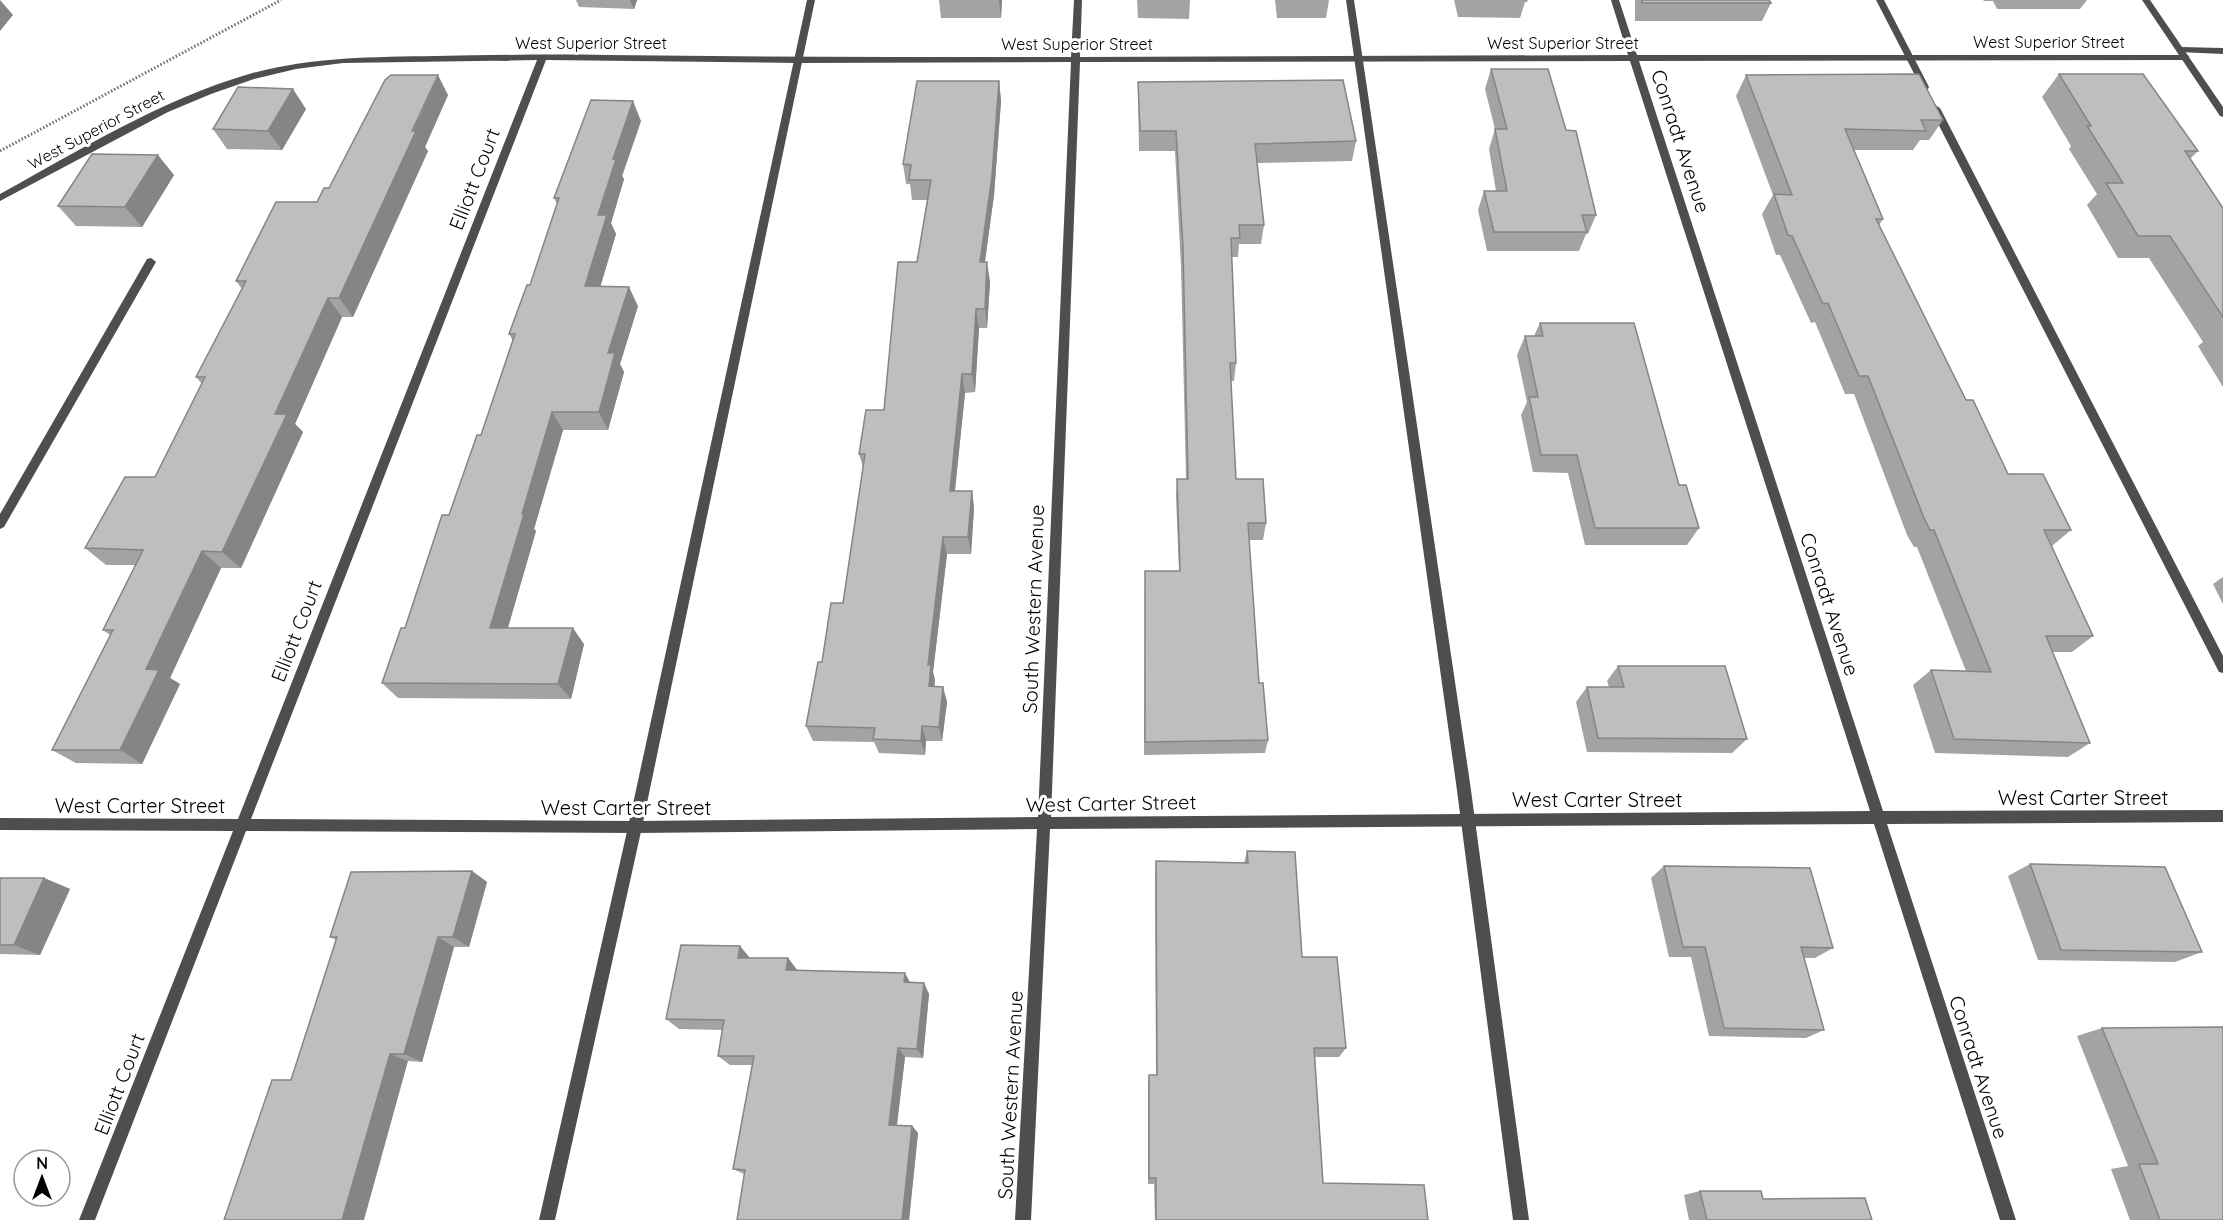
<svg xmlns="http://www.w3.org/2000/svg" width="2223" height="1220" viewBox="0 0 2223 1220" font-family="Quicksand,sans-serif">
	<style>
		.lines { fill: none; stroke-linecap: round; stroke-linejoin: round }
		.path { stroke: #707070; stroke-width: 3; stroke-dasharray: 1.5 2; stroke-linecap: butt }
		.service { fill: #4e4e4e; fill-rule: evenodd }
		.minor { fill: #4e4e4e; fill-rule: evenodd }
		.tertiary { fill: #4e4e4e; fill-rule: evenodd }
		.wall { fill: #a3a3a3 }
		.shaded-wall { fill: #858585 }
		.building { fill: #bebebe; stroke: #858585; stroke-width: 1.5 }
		.labels { text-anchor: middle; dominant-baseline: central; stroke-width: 6; stroke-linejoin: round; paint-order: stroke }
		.far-street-label { font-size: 16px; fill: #000; stroke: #fff }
		.street-label { font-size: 20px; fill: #000; stroke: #fff }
	</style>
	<rect width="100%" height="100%" fill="#fff"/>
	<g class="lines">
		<path class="path" d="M0,151L281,0"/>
		<g class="service">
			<path d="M807,0H815L642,827L555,1220H539L628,827Z"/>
			<path d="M1346,0H1354L1470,783L1529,1220H1513L1456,783Z"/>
			<path d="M1876,0H1884L1929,87L1928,89H1922L1921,87Z"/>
			<path d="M2181,47L2223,48V54L2178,52L2177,50Z"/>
			<path d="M1935,105L1940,108L2223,656V673L2219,672L1930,108Z"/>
			<path d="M151,258L156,262L4,527L0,529V514L147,259Z"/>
		</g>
		<path class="minor" d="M1074,0H1082L1080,57L1628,55L1611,0H1619L1637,55H2188L2189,57L2185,60L1639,61L1883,811L2223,810V822L1887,824L2016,1220H2000L1874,824L1050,829L1031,1220H1015L1037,829L635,833L246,831L95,1220H79L233,831L0,830V818L238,819L537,60L343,63L296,69L254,79L211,94L168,112L0,201V194C80,150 160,100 249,74C310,57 372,57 435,56C492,55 549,54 607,55C762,57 916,57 1071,57ZM546,60L798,63L1071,62L1038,817L635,821L251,819ZM1630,61L1870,811L1051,817L1080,62Z"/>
		<path class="tertiary" d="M2142,0H2150L2223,107V117L2220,116Z"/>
	</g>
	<g class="wall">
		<path d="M576,0H637L634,9L579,7Z"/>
		<path d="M939,0H1002L1001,18H941Z"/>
		<path d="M1137,0H1190L1189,19L1138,18Z"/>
		<path d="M1275,0H1329L1326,18H1277Z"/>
		<path d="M1454,0H1528L1527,2H1525L1520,18L1458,17Z"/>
		<path d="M1635,0H1769L1771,3L1762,21H1635Z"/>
		<path d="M1983,0H2087L2080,9H1997L1993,1H1984Z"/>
		<path d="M1491,69L1566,130L1596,215L1588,234H1586L1579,251H1487L1478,210L1484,191H1496L1489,149L1495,129L1485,89Z"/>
		<path d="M2059,74L2198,151L2190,159L2223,208V387L2198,346L2203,342L2149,258H2118L2087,205L2097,194L2069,149L2071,146L2042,97Z"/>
		<path d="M1746,75L1943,120L1929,140H1920L1913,150H1854L1883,219L1879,225L1966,400L2008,474L2071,530L2052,546L2093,636L2072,652H2052L2090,743L2068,757L1935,753L1913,685L1931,670L1966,671L1917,547H1914L1907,535L1854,394H1845L1815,322L1811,323L1780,255H1776L1762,214L1773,195L1736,96Z"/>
		<path d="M999,81L1001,101L994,195L985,262L990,282L987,328H979L975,392L965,393L955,491H972L974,508L971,554H947L933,672L935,680L934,686L943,687L947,702L942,741H926L925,755L879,753L874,742L813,741L806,726L822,662L843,603L863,467L859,454L884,410L917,262L927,200H912L910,184H906L903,164Z"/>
		<path d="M1138,82L1356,141L1352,161L1257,163L1264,225L1261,244H1239L1238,257H1232L1236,363L1234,381H1231L1236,479L1266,523L1263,540H1249L1259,683L1268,740L1265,753L1144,755L1145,571H1179L1176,496L1177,479H1186L1181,266L1175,151H1139Z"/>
		<path d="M448,95L425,147L428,151L353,317H342L295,424L303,432L241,568H221L170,678L180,684L142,764L76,763L52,750L110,635L103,630L136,565H106L85,548L155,477L202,384L196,377L242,289L236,281L317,202L329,188Z"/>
		<path d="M306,109L282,150L227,149L213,129Z"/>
		<path d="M641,121L622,176L624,179L611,223L616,234L600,286L638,306L620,364L624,372L608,430H563L534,529L536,531L508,628L584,644L571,699L398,698L382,683L405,628L481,435L513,341L509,334L530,285L557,204L554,198Z"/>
		<path d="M174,175L142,227L76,226L58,206Z"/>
		<path d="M1540,323L1679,485L1699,528L1687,545H1585L1568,473L1533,472L1521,415L1527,402L1517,355L1525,336H1534Z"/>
		<path d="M2223,577V604L2213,584Z"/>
		<path d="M1618,666L1747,739L1732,753L1587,752L1576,702L1587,687H1609L1607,681Z"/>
		<path d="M1247,851L1302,957L1346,1048L1339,1057H1315L1323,1183L1428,1220H1155L1154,1184H1148V1084L1149,1075H1156L1155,876L1156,861L1244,863Z"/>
		<path d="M2030,864L2202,952L2175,962L2038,960L2008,876Z"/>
		<path d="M1664,866L1833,948L1815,958H1804L1824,1030L1806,1038L1709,1036L1691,957H1669L1651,878Z"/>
		<path d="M472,871L487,882L469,947H454L422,1062L408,1061L291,1080L336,940L330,937Z"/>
		<path d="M0,878H44L70,889L40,955L0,954Z"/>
		<path d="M750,958H788L797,970L910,982L929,994L923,1058L905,1057L897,1125L912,1126L918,1133L909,1220H737L744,1174L733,1169L752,1065H730L718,1056L723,1030L679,1029L666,1019Z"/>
		<path d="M2102,1028L2223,1220H2130L2111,1169L2128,1166L2077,1036Z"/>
		<path d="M1700,1191L1763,1199L1872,1220H1689L1684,1195Z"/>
	</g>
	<g class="shaded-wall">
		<path d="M0,0L13,15L0,31Z"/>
		<path d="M630,0H637L634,9Z"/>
		<path d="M999,0H1002L1001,18Z"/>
		<path d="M438,75L448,95L425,147L428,151L353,317L339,298Z"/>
		<path d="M999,81L1001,101L994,195L982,282L980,262Z"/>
		<path d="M293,89L306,109L282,150L268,131Z"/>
		<path d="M633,101L641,121L622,176L624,179L611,223L616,234L595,305L585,286L598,215L613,159Z"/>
		<path d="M158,155L174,175L142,227L125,207Z"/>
		<path d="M987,262L990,282L987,328L985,309Z"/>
		<path d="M629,287L638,306L620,364L624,372L608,430L599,412L608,353Z"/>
		<path d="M328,298L342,317L295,424L303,432L241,568L222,552L275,414Z"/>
		<path d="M976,309L979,328L975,392L972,374Z"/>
		<path d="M962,374L965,393L953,508L950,491Z"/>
		<path d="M552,412L563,430L534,529L536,531L503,644L490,628L522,514Z"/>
		<path d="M972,491L974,508L971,554L968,537Z"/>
		<path d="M943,537L947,554L933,672L935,680L933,701L929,686L928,665Z"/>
		<path d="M202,551L221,568L170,678L180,684L142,764L120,750L146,669Z"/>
		<path d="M573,628L584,644L571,699L558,684Z"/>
		<path d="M943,687L947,702L942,741L939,727Z"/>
		<path d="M922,726L926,741L925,755L921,741Z"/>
		<path d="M472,871L487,882L469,947L453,937Z"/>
		<path d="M44,878L70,889L40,955L14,945Z"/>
		<path d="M438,937L454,947L422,1062L404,1054Z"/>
		<path d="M740,946L750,958H738Z"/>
		<path d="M788,958L797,970L796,981L786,970Z"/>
		<path d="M905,973L911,984L904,982Z"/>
		<path d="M924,983L929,994L923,1058L917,1049Z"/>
		<path d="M898,1048L905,1057L896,1132L889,1125Z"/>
		<path d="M390,1054L408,1061L364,1220H342Z"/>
		<path d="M912,1126L918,1133L909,1220H902Z"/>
	</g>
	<g class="building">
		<path d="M1642,0H1769L1771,3H1642Z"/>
		<path d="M1491,69H1548L1566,130L1576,131L1596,215H1582L1587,232H1494L1484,191H1507L1495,129H1507Z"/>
		<path d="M1919,74L1943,120H1921L1926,131L1845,129L1883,219H1876L1966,400H1973L2008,474H2043L2071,530H2044L2093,636H2046L2090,743L1954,739L1931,670L1991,672L1934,530H1930L1924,518L1868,376H1859L1828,303L1823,304L1792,236L1788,235L1774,194L1792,195L1746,75Z"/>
		<path d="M2059,74H2143L2198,151H2185L2223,208V317L2170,236H2138L2106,183H2123L2087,126H2091Z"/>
		<path d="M391,75H438L412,131H416L339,298H328L275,414H287L222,552L202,551L146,669L159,670L120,750H52L113,630H103L143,550L85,548L125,477H155L205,377H196L246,281H236L276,202H317L324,188H329L385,80Z"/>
		<path d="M1343,80L1356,141L1255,144L1264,225H1239L1240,238H1231L1236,363H1230L1236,479H1263L1266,523H1248L1259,683H1263L1268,740L1145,742V571H1180L1177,479H1188L1183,247L1176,131H1140L1138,82Z"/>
		<path d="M917,81H999L992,176L980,262H987L985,309H976L972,374H962L950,491H972L968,537H943L928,665H931L929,686L943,687L939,727L922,726L921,741L873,739L875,728L806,726L818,662H822L831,603H843L865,454H859L866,410H884L898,262H917L931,180H909L911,165L903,164Z"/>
		<path d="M238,87L293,89L268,131L213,129Z"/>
		<path d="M591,100L633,101L613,159H616L598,215H607L585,286L629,287L608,353H615L599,412H552L522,514H524L490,628H573L558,684L382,683L401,628H405L442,515H449L477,435H481L515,334H509L527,285H530L559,198H554Z"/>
		<path d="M92,154L158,155L125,207L58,206Z"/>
		<path d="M1540,323H1634L1679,485H1686L1699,528H1595L1577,455H1541L1529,397H1538L1525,336H1543Z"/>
		<path d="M1618,666H1725L1747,739L1598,738L1587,687H1624Z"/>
		<path d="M1247,851L1295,852L1302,957H1337L1346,1048H1314L1323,1183L1424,1185L1428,1220H1156V1178H1149V1075H1157L1156,861L1248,863Z"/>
		<path d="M2030,864L2165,867L2202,952L2061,950Z"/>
		<path d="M1664,866L1810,868L1833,948L1801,947L1824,1030L1724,1028L1705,947H1683Z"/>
		<path d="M472,871L453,937H438L404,1054H390L342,1220H224L272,1080H291L337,937H330L351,872Z"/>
		<path d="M0,878H44L14,945H0Z"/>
		<path d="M681,945L740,946L738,958H788L786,970L905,973L904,982L924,983L917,1049L898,1048L889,1125L912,1126L902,1220H737L745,1170L733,1169L754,1056H718L724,1020L666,1019Z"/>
		<path d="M2223,1027V1220H2160L2139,1164H2158L2102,1028Z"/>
		<path d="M1700,1191H1761L1763,1199L1865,1198L1872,1220H1707Z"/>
	</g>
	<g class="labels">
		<g class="far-street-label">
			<text x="2049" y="42">West Superior Street</text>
			<text x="591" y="43">West Superior Street</text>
			<text x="1563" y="43">West Superior Street</text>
			<text x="1077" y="44">West Superior Street</text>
			<text transform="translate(96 129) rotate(-28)">West Superior Street</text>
		</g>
		<g class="street-label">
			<text transform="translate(1681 141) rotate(72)">Conradt Avenue</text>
			<text transform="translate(474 179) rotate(-69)">Elliott Court</text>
			<text transform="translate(1830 604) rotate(72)">Conradt Avenue</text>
			<text transform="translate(1033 609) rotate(-88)">South Western Avenue</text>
			<text transform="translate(296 631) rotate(-69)">Elliott Court</text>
			<text x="2083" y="797">West Carter Street</text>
			<text x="1597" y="799">West Carter Street</text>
			<text transform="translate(1111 803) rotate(-1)">West Carter Street</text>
			<text x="140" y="805">West Carter Street</text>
			<text x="626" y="807">West Carter Street</text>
			<text transform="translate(1979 1067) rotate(72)">Conradt Avenue</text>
			<text transform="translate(119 1084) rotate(-69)">Elliott Court</text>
			<text transform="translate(1010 1095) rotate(-87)">South Western Avenue</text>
		</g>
	</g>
	<g transform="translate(42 1178)"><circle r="28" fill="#ffffff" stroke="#999999" stroke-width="1.5"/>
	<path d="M0-4.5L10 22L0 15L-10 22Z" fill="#000000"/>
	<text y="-9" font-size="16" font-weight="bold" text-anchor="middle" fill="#000000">N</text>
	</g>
</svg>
